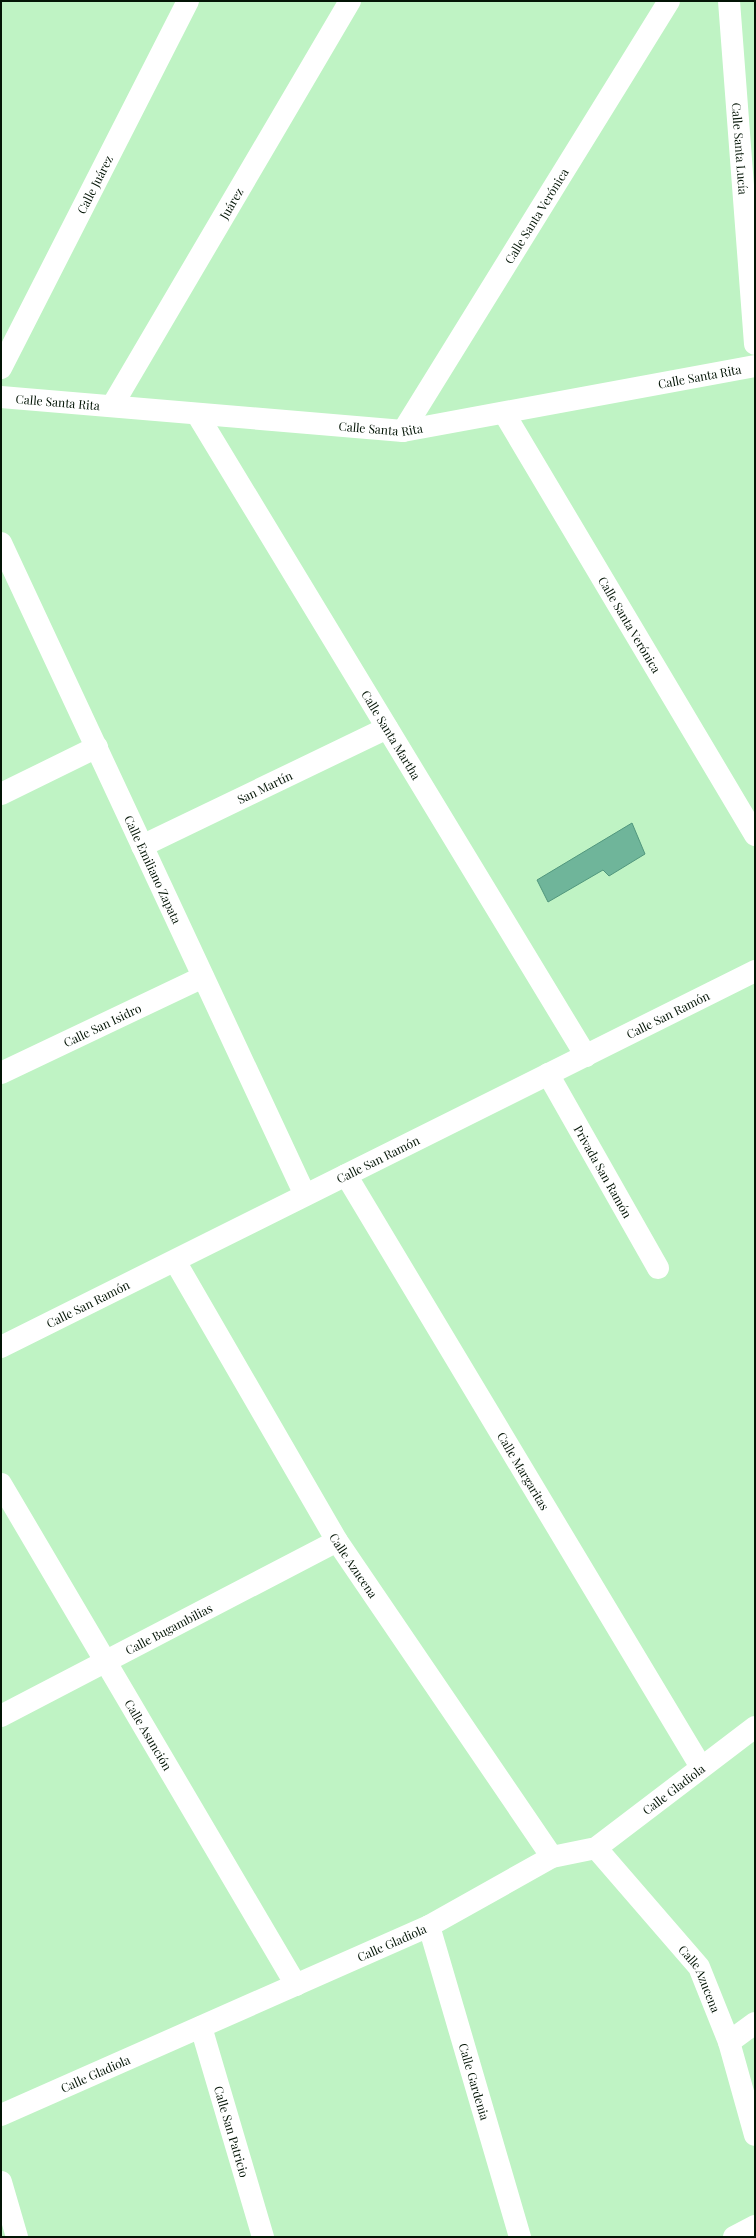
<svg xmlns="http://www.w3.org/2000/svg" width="756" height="2238" viewBox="0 0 756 2238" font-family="'Playfair Display',serif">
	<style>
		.building { fill: #6fb59a; stroke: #51977d }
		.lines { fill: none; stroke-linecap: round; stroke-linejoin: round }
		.minor { stroke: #fff; stroke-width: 22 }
		.tertiary { stroke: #fff; stroke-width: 22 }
		.labels { text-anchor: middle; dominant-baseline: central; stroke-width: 4; stroke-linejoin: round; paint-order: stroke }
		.street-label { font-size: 12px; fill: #031405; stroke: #fff }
	</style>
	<rect width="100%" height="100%" fill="#bff3c4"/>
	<path class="building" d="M632,823L645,854L609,876L603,870L548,902L537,880Z"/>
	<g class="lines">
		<g class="minor">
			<path id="s1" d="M729,1L755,344"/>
			<path id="s2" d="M1,368L188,1"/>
			<path id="s3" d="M112,406L350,1"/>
			<path id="s4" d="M504,413L755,835"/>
			<path id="s5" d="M197,414L586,1056"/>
			<path id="s6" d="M403,431L669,1"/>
			<path id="s7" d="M1,543L305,1195"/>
			<path d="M1,794L97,747"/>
			<path id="s8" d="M142,846L387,728"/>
			<path id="s9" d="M1,1073L203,977"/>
			<path id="s10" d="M548,1074L658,1268"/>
			<path id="s11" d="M346,1175L701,1767"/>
			<path id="s12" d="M175,1261L337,1541L552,1857"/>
			<path id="s13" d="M1,1347L755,971"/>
			<path id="s14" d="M1,1484L296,1985"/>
			<path id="s15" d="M1,1716L337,1541"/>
			<path id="s16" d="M596,1848L699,1967L729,2042L755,2135"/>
			<path id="s17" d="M429,1926L520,2237"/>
			<path id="s18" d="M201,2027L263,2237"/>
			<path d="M729,2042L755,2023"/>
			<path id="s19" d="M1,2115L429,1926L552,1857L596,1848L755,1727"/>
			<path d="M1,2182L17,2237"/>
			<path d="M734,2237L755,2226"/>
		</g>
		<path class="tertiary" id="s20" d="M1,397L403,431L755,366"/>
	</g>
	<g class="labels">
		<g class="street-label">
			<text stroke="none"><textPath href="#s1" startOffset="148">Calle Santa Lucía</textPath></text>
			<text stroke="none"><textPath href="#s2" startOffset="206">Calle Juárez</textPath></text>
			<text stroke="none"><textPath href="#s3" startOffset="235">Juárez</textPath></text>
			<text stroke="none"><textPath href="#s6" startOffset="253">Calle Santa Verónica</textPath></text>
			<text stroke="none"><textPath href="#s20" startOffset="705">Calle Santa Rita</textPath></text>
			<text stroke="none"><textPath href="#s20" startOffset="57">Calle Santa Rita</textPath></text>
			<text stroke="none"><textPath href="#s20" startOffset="381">Calle Santa Rita</textPath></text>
			<text stroke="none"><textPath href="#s4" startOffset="246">Calle Santa Verónica</textPath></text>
			<text stroke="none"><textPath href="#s5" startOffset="375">Calle Santa Martha</textPath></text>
			<text stroke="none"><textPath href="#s8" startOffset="136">San Martín</textPath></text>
			<text stroke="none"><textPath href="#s7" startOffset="360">Calle Emiliano Zapata</textPath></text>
			<text stroke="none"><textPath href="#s13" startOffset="745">Calle San Ramón</textPath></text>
			<text stroke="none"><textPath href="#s9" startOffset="112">Calle San Isidro</textPath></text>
			<text stroke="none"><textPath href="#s13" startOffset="421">Calle San Ramón</textPath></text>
			<text stroke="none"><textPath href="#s10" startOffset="112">Privada San Ramón</textPath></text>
			<text stroke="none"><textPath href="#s13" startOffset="97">Calle San Ramón</textPath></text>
			<text stroke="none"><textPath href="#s11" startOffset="345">Calle Margaritas</textPath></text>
			<text stroke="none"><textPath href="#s12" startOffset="353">Calle Azucena</textPath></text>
			<text stroke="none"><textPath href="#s15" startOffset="189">Calle Bugambilias</textPath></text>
			<text stroke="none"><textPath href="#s14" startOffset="291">Calle Asunción</textPath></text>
			<text stroke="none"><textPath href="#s19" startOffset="751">Calle Gladiola</textPath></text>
			<text stroke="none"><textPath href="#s19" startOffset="427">Calle Gladiola</textPath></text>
			<text stroke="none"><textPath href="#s16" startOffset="168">Calle Azucena</textPath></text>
			<text stroke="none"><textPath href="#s19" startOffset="103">Calle Gladiola</textPath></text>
			<text stroke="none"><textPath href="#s17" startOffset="162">Calle Gardenia</textPath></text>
			<text stroke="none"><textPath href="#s18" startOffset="109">Calle San Patricio</textPath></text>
		</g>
	</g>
	<rect width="756" height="2238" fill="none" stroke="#031405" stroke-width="4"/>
</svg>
